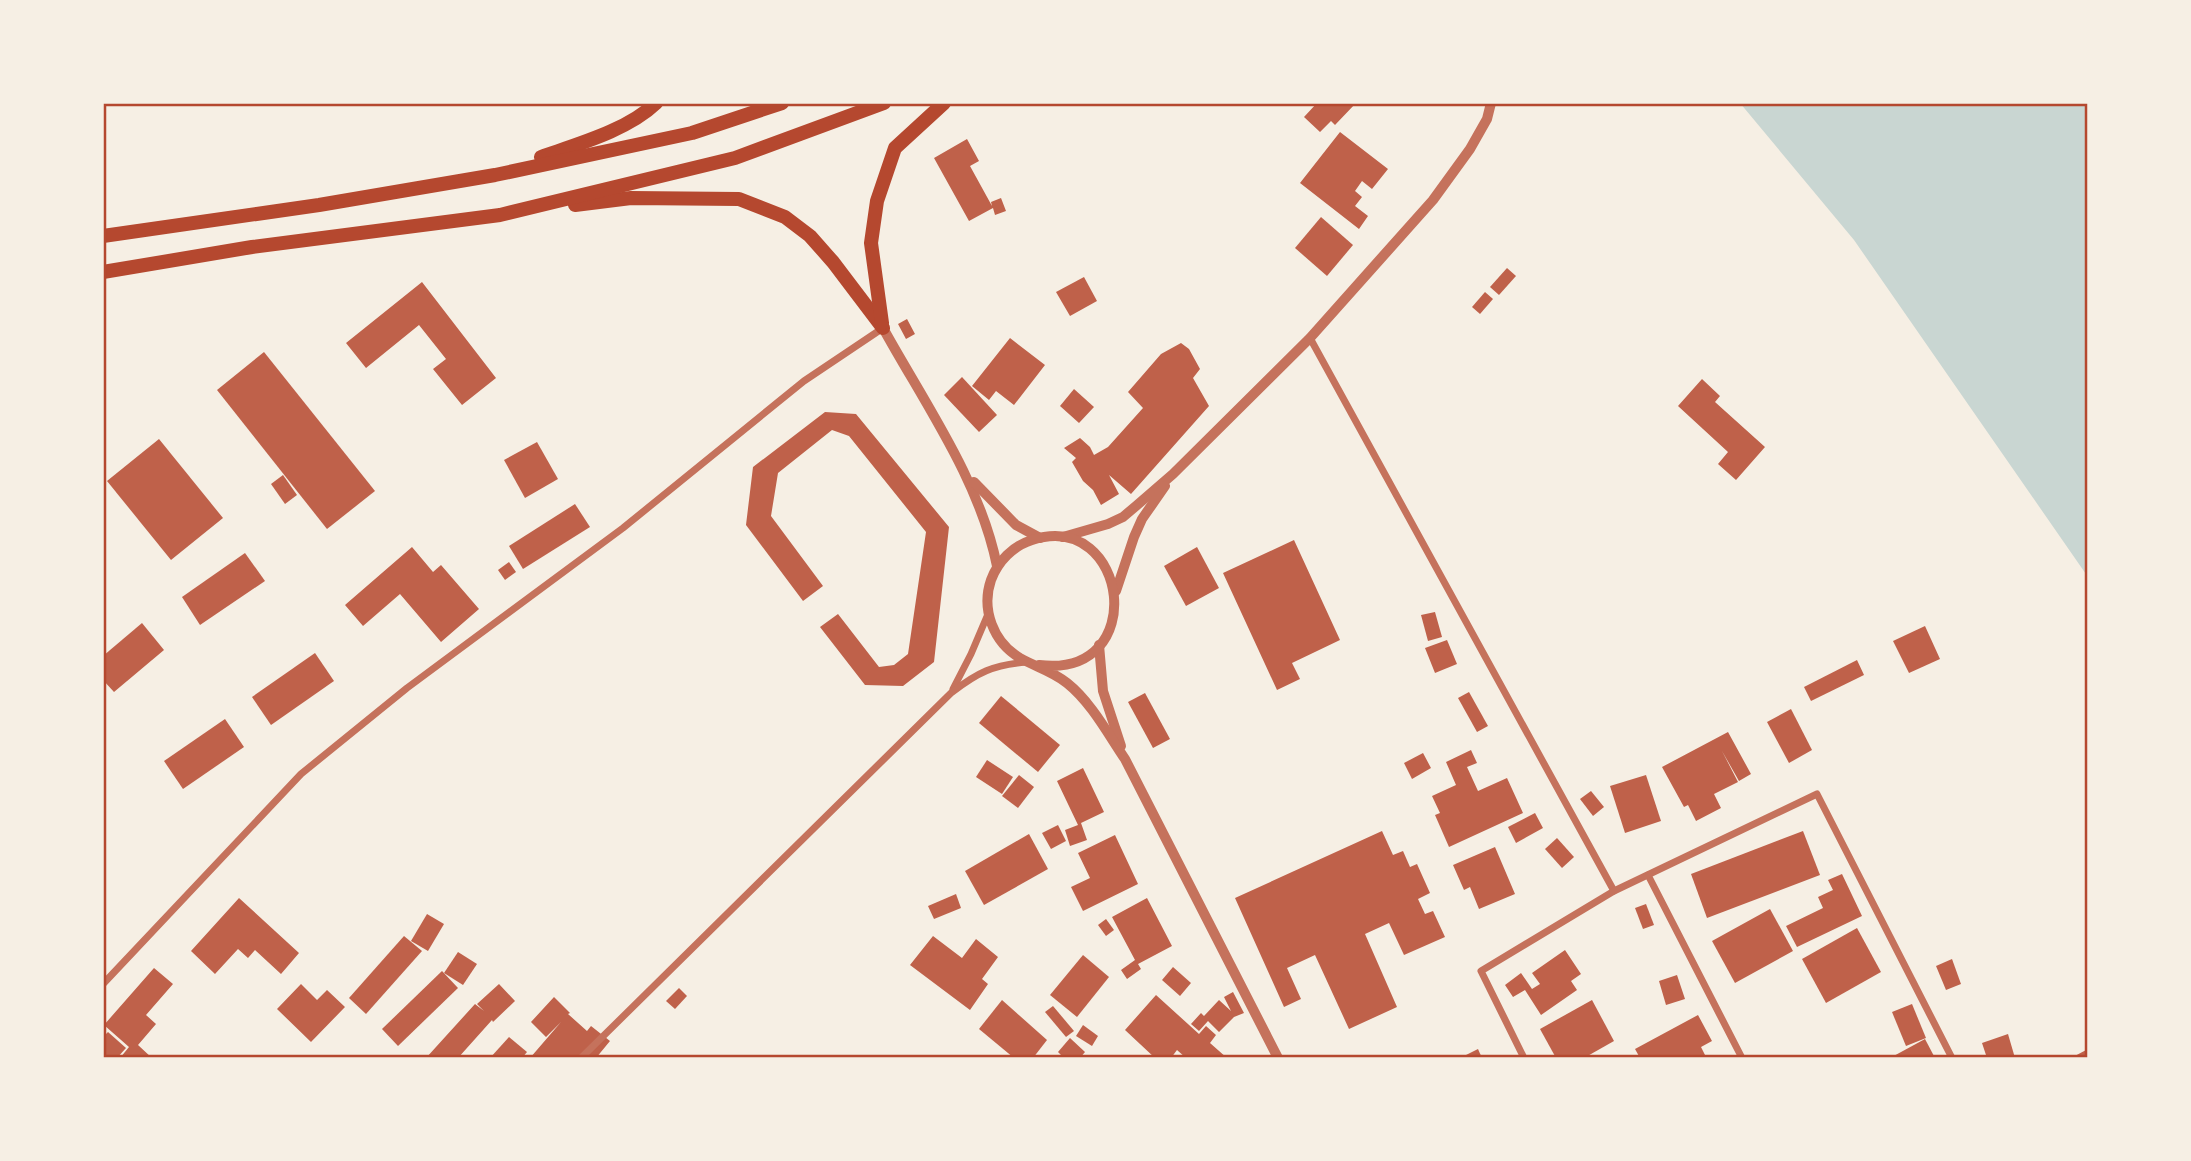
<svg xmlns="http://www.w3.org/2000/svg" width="2191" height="1161" viewBox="0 0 2191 1161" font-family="'Exo 2',sans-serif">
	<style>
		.water { fill: #c9d6d2 }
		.building { fill: #bf614a }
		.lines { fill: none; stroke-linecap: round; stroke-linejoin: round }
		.minor { stroke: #c5725c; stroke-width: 7 }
		.tertiary { stroke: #c5725c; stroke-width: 10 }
		.trunk { stroke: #b5482f; stroke-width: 14 }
		.neatline { fill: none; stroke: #b5482f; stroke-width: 2.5 }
	</style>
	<rect width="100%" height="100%" fill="#f6efe4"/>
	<path class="water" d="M1740,103H2088V577L1854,240Z"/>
	<g class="building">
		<path d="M1317,103H1356L1335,125L1331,121L1320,132L1304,117Z"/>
		<path d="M1340,132L1388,169L1372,189L1362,181L1355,191L1362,197L1355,206L1368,216L1359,229L1300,183Z"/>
		<path d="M967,139L979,161L970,166L992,206L991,202L1001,198L1006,211L995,215L993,208L969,221L934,158Z"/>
		<path d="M1321,217L1353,245L1327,276L1295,248Z"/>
		<path d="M1507,268L1516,276L1499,295L1490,287Z"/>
		<path d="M1084,277L1097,301L1070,316L1056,292Z"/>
		<path d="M422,282L496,378L462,405L433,369L446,359L419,325L366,368L346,343Z"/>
		<path d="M1485,292L1493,299L1480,314L1472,307Z"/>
		<path d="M907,319L915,334L906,339L898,324Z"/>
		<path d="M1010,338L1045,365L1014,405L996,391L989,400L972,386Z"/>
		<path d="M1181,343L1189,349L1200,369L1193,378L1209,406L1131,494L1109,475L1119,494L1101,505L1093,490L1083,481L1072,462L1076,458L1064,448L1080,438L1090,447L1094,455L1108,447L1143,408L1128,392L1161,354Z"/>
		<path d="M264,352L375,491L327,529L217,390Z"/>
		<path d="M962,377L997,415L979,432L944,395Z"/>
		<path d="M1702,379L1720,396L1715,402L1765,447L1736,480L1718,464L1728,452L1678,406Z"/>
		<path d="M1074,389L1094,407L1079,423L1060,406Z"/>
		<path d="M825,412L856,414L949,527L934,662L903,686L865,685L820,627L838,614L879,667L894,665L908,654L926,532L849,436L832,430L778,473L771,516L823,586L803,601L746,525L753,467Z"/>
		<path d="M159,439L223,518L171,560L107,481Z"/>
		<path d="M537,442L558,479L525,498L504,460Z"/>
		<path d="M283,475L297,495L285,504L271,484Z"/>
		<path d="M575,504L590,527L523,569L509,546Z"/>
		<path d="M1294,540L1340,640L1292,663L1300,679L1277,690L1223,573Z"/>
		<path d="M412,547L433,572L441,565L479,609L441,642L400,594L363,626L345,605Z"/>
		<path d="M1197,547L1219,588L1186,606L1164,566Z"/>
		<path d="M245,553L265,581L200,625L182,597Z"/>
		<path d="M509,562L516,572L505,580L498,570Z"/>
		<path d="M1435,612L1442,637L1428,641L1421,615Z"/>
		<path d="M142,623L164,650L114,692L103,680V656Z"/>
		<path d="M1925,626L1940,659L1909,673L1893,641Z"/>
		<path d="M1447,640L1457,664L1435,673L1425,648Z"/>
		<path d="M315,653L334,681L271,725L252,697Z"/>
		<path d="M1857,660L1864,675L1811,701L1804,687Z"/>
		<path d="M1469,692L1488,726L1477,732L1458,698Z"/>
		<path d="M1145,693L1170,739L1153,748L1128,702Z"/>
		<path d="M1001,696L1060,745L1038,772L979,723Z"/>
		<path d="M1791,709L1812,750L1789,763L1767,722Z"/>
		<path d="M225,719L244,747L183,789L164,761Z"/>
		<path d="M1728,732L1751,774L1739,781L1722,751L1738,782L1714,794L1721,808L1696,821L1688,805L1684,807L1662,767Z"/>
		<path d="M1471,750L1477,763L1467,767L1478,791L1507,778L1523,813L1449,847L1435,815L1440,813L1432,796L1456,785L1446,762Z"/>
		<path d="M1423,753L1431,768L1412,779L1404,763Z"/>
		<path d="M987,760L1013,777L1002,794L976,777Z"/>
		<path d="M1083,768L1104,812L1081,823L1087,840L1070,846L1065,830L1078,825L1057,781Z"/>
		<path d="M1019,775L1034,787L1018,808L1002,796Z"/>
		<path d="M1646,775L1661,821L1625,833L1610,786Z"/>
		<path d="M1591,791L1604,807L1593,816L1580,799Z"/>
		<path d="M1535,813L1543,828L1516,843L1508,827Z"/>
		<path d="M1058,825L1066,841L1051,849L1042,833Z"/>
		<path d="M1382,831L1393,855L1403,851L1410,867L1417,864L1430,893L1418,899L1425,914L1433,911L1445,937L1404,955L1389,923L1365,934L1397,1007L1349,1029L1315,955L1287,968L1301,999L1284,1007L1235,898Z"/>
		<path d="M1803,831L1820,875L1707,918L1691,874Z"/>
		<path d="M1029,834L1048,869L984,905L965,871Z"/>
		<path d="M1115,835L1138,884L1083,911L1071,887L1090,878L1078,853Z"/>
		<path d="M1557,838L1574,857L1562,868L1545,849Z"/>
		<path d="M1495,847L1515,894L1479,909L1470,887L1464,890L1453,865Z"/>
		<path d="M1842,874L1862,916L1797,947L1786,926L1823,908L1818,897L1833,890L1828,880Z"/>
		<path d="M956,894L961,908L934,919L928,906Z"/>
		<path d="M239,898L299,953L281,974L255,950L248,958L238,949L215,974L191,951Z"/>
		<path d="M1147,898L1172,946L1138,964L1141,969L1127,979L1121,970L1135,960L1112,917Z"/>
		<path d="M1646,904L1654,925L1643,929L1635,908Z"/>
		<path d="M1770,909L1793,951L1735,983L1712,941Z"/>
		<path d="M427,914L444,924L428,951L411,941Z"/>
		<path d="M1106,919L1114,930L1106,936L1098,925Z"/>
		<path d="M1857,928L1881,972L1826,1003L1802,959Z"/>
		<path d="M404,936L422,951L366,1014L349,998Z"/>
		<path d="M933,936L962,958L976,939L998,957L982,979L988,984L970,1010L910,965Z"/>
		<path d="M1565,950L1581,974L1571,981L1577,990L1541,1015L1525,990L1513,997L1505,985L1521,973L1532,989L1540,984L1532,973Z"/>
		<path d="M458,952L477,964L463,985L444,973Z"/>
		<path d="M1083,955L1109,977L1077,1017L1050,995Z"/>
		<path d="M1952,959L1961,984L1946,990L1936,966Z"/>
		<path d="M1173,967L1191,983L1180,996L1162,980Z"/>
		<path d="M154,968L173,984L146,1015L156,1024L138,1045L152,1058H120L129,1047L104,1025Z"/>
		<path d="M442,971L458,988L398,1046L382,1029Z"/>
		<path d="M1677,975L1685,999L1666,1005L1659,981Z"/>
		<path d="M301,984L317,1000L327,990L345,1007L311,1042L277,1009Z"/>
		<path d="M499,984L515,1001L493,1022L492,1020L458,1058H426L475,1004L484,1011L477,1004Z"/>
		<path d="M679,988L687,996L675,1009L666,1001Z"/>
		<path d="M1233,992L1244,1013L1234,1017L1219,1032L1208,1021L1199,1031L1191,1024L1201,1013L1204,1016L1219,1000L1231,1011L1224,997Z"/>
		<path d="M1156,995L1199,1034L1206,1026L1216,1035L1210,1043L1227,1058H1186L1177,1050L1171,1058H1155L1125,1030Z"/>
		<path d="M554,997L570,1013L568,1014L587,1031L591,1026L610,1041L596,1058H530L561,1022L546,1037L531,1022Z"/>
		<path d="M1002,1000L1047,1040L1033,1058H1014L979,1029Z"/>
		<path d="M1592,1000L1614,1041L1584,1058H1556L1540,1029Z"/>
		<path d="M1912,1004L1926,1038L1906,1046L1892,1012Z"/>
		<path d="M1053,1006L1074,1031L1066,1037L1045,1012Z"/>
		<path d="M1698,1015L1712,1041L1701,1047L1705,1055L1701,1058H1640L1635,1049Z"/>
		<path d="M1083,1025L1098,1036L1092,1046L1076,1036Z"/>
		<path d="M108,1032L126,1048L117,1058H103V1037Z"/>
		<path d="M2008,1034L2015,1058H1987L1982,1043Z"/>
		<path d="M509,1037L527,1052L522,1058H490Z"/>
		<path d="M1070,1038L1085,1052L1080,1058H1064L1058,1052Z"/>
		<path d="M1925,1039L1935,1058H1890Z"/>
		<path d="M1478,1049L1482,1058H1460Z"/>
		<path d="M2088,1049V1058H2071Z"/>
	</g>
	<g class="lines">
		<g class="minor">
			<path d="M1310,338L1614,891"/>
			<path d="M953,689L971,654L988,614"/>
			<path d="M1648,875L1742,1058"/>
			<path d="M103,984L301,774L407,688L623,528L804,381L883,328"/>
			<path d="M581,1058L951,693C978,672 993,665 1027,662"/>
			<path d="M1524,1058L1481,971L1614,891L1817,794L1952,1058"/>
		</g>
		<g class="tertiary">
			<path d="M883,328C925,404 980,481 997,566"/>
			<path d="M974,482L1016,525L1040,538"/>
			<path d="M1063,537L1108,524L1123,517L1136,506L1173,474L1310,338L1433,200L1470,149L1487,119L1491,103"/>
			<path d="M1116,591L1134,537L1142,519L1165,486"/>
			<path d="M1099,645L1103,691L1121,746"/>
			<path d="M1039,665C1151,679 1129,509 1032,540C1013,546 998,561 991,580C981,609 993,642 1020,658C1036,667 1052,671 1067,683C1091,702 1108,734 1125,759L1278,1058"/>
		</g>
		<g class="trunk">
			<path d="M541,157C578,144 628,130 656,103"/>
			<path d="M575,205L631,198L739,199L785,217L810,236L833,262L883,328"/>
			<path d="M103,236L319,205L495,175L692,133L782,103"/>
			<path d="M103,272L252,247L500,215L735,158L884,103"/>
			<path d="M882,323L871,243L877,201L895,148L944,103"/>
		</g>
	</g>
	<rect width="2191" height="1161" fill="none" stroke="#f6efe4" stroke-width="210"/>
	<rect x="105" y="105" width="1981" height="951" class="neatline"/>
</svg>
